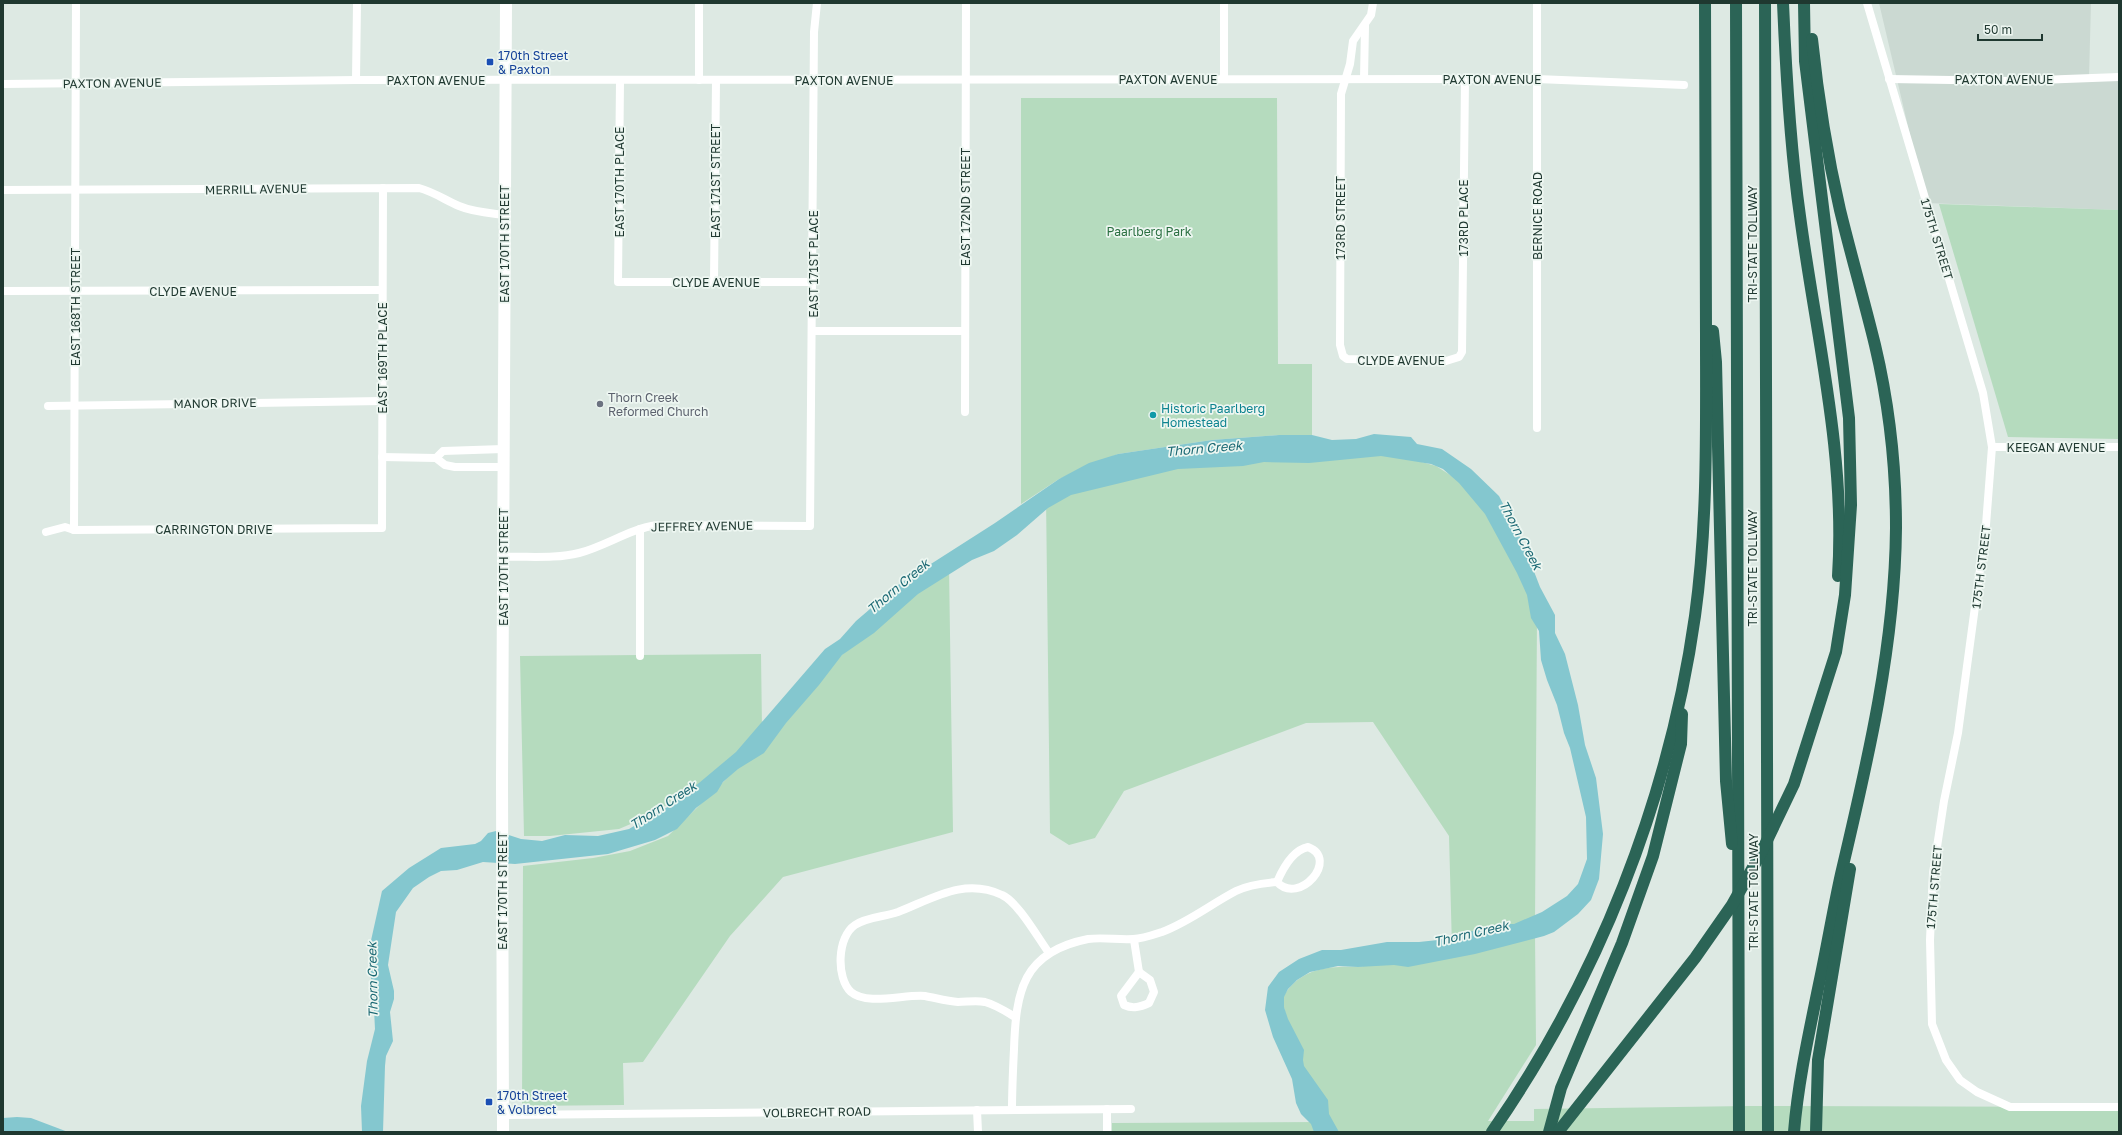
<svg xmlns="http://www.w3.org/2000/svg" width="2122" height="1135" viewBox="0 0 2122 1135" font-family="'Golos Text',sans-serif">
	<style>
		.built { fill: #cbd9d2 }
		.green { fill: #b5dbbe }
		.water { fill: #84c7cf }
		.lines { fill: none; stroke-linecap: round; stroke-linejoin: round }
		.street { stroke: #fff; stroke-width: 8 }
		.secondary { stroke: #fff; stroke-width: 12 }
		.highway { stroke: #2b6456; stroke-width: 12 }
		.transit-dot { fill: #1a4fb4; stroke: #edf6f1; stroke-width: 1.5 }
		.worship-dot { fill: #6b7280; stroke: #edf6f1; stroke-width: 1.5 }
		.culture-dot { fill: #0f9aa8; stroke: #edf6f1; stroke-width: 1.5 }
		.labels { text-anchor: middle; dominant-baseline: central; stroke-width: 3.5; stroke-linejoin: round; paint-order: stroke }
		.transit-label { font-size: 12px; fill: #164399; stroke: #edf6f1; text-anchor: start }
		.street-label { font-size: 12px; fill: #1f3830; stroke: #edf6f1 }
		.park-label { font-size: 12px; fill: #2a6f41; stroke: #edf6f1 }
		.worship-label { font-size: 12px; fill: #5b616d; stroke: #edf6f1; text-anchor: start }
		.culture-label { font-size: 12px; fill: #0d838f; stroke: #edf6f1; text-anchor: start }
		.water-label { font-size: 13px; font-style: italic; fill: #1a6873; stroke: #edf6f1 }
	</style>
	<rect width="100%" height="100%" fill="#dde9e3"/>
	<path class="built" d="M1879,3H2091L2089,78L2119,77V210L1926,203Z"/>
	<g class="green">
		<path d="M1021,98H1277L1278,364H1312V435H1279L1212,440L1118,454L1059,479L1021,504Z"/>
		<path d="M1939,204L2119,210V439L2008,437Z"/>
		<path d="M1375,449L1436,466L1469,487L1509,551L1537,617L1535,924L1452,948L1449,836L1373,722L1306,723L1124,791L1095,838L1069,845L1050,833L1046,496L1075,477Z"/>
		<path d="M949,568L953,832L783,877L730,936L643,1062L623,1063L624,1105L522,1106L523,866L593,858L630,851L668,836L753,753L807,688L905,595Z"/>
		<path d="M761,654L762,729L691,794L672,802L640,820L619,829L550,836H524L520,656Z"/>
		<path d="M1535,934L1536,1045L1488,1121H1534V1109L1748,1106L2119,1107V1132H1332C1315,1094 1295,1056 1286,1015C1285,1011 1283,1005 1283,1000C1283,995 1289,988 1292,985C1310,967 1334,966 1358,967Z"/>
		<path d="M1324,1122L1328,1132H1112V1123Z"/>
	</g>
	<g class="water">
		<path d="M1374,434L1411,437L1417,444L1442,449L1471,469L1499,496L1523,543L1540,587L1555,615V633L1565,654L1578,705L1585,745L1596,778L1603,834L1599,879L1591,900L1578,914L1554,932L1544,936L1475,954L1408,967L1394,965L1358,967L1338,966L1310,972L1297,980L1288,989L1284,997V1007L1288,1019L1304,1050L1303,1060L1304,1066L1328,1100L1329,1114L1339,1132H1314L1311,1124L1301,1114L1296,1103L1292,1079L1273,1037L1265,1010L1268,987L1279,972L1299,959L1322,950H1341L1387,942H1419L1438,940L1500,924H1514L1542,912L1567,896L1578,884L1587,859L1586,817L1570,748L1564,733L1557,705L1547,680L1541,660L1539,631L1531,618L1527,595L1517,573L1485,514L1459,483L1443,469L1431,464L1381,456L1309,463L1264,462L1243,466L1178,469L1071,495L1048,508L1017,535L994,551L972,560L918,594L874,633L842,655L819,685L786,723L764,753L738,769L723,782L717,792L696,808L677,829L655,840L608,854L515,864L483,862L457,870L441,871L429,877L413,888L396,912L388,965L394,991V999L390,1012L393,1041L386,1056L385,1066L383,1132H362L361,1106L367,1061L375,1029L373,990L369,967L370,945L382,891L409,868L441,848L475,844L481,841L488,833L496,831L521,839L542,841L565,835L598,836L629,829L644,820L666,808L693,788L736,752L825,649L840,639L856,621L898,585L995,523L1059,479L1089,463L1118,454L1212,440L1279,435H1312L1332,440L1356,439Z"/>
		<path d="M17,1117L31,1118L68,1132H3V1118Z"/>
	</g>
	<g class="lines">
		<g class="street">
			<path d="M1373,3L1371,15L1353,41L1350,64L1341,94L1340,345L1343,356L1347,359L1446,361L1459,357L1462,352L1465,79"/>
			<path d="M1867,3L1983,393L1992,447L1986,525L1958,733L1944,801L1933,873L1930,940L1932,1024L1946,1060L1960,1080L1977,1092L2010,1107H2119"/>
			<path d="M1224,79V3"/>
			<path d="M1364,79L1365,26"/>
			<path d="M1889,79L2014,81L2119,77"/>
			<path d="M356,80L357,3"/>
			<path d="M699,80V3"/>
			<path d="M620,81L618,282H813"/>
			<path d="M3,84L356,80L1465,79H1537L1684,85"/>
			<path d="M3,190L419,188C434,192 445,200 459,206C473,212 489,213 504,215"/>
			<path d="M714,282L716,80"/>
			<path d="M3,291L382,290"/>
			<path d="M813,331H965"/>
			<path d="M48,406L382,401"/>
			<path d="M965,412L966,3"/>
			<path d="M1537,428V3"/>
			<path d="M1992,447H2119"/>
			<path d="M382,457L436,458L445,465L455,467H503"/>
			<path d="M436,458L443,451L503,449"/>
			<path d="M640,529V656"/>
			<path d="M74,530L76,3"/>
			<path d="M46,532L65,527L74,530L382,528L383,188"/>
			<path d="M503,557C528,556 555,559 579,553C606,546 629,529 657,525L810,526L814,32L817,3"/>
			<path d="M1308,847C1340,859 1299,906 1277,882C1283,868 1293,850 1308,847Z"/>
			<path d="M1134,940L1139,972"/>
			<path d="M1139,972L1150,980L1154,992L1149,1003C1140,1007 1133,1009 1124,1005L1121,996Z"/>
			<path d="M1015,1017C1005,1011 996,1005 985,1002C976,1000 967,1002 958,1002C947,1001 936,998 925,996C905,994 867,1006 851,992C836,978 837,937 855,925C867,917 884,917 898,912C932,899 964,877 1002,895C1018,902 1038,938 1049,953"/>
			<path d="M1107,1109V1132"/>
			<path d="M977,1110L978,1132"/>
			<path d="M1012,1110C1012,1090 1013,1069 1014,1049C1016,992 1022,952 1088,939C1103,937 1118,940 1133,939C1142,939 1153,935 1162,932C1189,922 1211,904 1236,891C1248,885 1263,883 1277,882"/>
			<path d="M502,1115L1131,1109"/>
		</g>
		<path class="secondary" d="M503,1132L502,780L506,3"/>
		<g class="highway">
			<path d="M1736,3L1739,1132"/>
			<path d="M1765,3L1768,1132"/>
			<path d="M1783,3C1786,74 1790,146 1800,216C1816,336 1846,454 1838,576"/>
			<path d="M1713,331L1716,362L1726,781L1732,844"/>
			<path d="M1492,1132C1598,979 1669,800 1695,616C1708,522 1706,427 1706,333C1706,223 1706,113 1705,3"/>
			<path d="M1549,1132L1561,1088L1622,943L1653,856L1681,744L1682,714"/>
			<path d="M1558,1132L1695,958L1732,905L1761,853L1794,784L1836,652L1845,595L1851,505L1849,418L1805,61L1804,3"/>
			<path d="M1794,1132C1798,1082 1809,1033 1819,984C1827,947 1833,910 1841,874C1868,760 1895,645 1896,528C1896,467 1889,404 1875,345C1864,300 1851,255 1840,210C1827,154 1818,97 1812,39"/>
			<path d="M1816,1132L1818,1060L1850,869"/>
		</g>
	</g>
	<g class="transit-dot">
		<rect x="486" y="58" width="8" height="8" rx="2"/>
		<rect x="485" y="1098" width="8" height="8" rx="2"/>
	</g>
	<circle class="worship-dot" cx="600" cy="404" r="4"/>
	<circle class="culture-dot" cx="1153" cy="415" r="4"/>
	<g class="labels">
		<g class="transit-label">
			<text x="498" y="55">170th Street<tspan x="498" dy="14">&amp; Paxton</tspan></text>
			<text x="497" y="1095">170th Street<tspan x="497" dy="14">&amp; Volbrect</tspan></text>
		</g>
		<g class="street-label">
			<text x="1168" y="79">PAXTON AVENUE</text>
			<text x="1492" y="79">PAXTON AVENUE</text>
			<text x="2004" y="79">PAXTON AVENUE</text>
			<text x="436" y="80">PAXTON AVENUE</text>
			<text x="844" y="80">PAXTON AVENUE</text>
			<text transform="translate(112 83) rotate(-1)">PAXTON AVENUE</text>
			<text transform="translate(715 181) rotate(-90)">EAST 171ST STREET</text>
			<text transform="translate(619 182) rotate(-90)">EAST 170TH PLACE</text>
			<text transform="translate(256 189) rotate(-1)">MERRILL AVENUE</text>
			<text transform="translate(965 207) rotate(-90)">EAST 172ND STREET</text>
			<text transform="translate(1537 216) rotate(-90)">BERNICE ROAD</text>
			<text transform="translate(1340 218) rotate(-90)">173RD STREET</text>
			<text transform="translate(1463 218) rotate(-90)">173RD PLACE</text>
			<text transform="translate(1937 239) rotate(73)">175TH STREET</text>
			<text transform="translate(504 244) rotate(-90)">EAST 170TH STREET</text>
			<text transform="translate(1752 244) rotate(-90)">TRI-STATE TOLLWAY</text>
			<text transform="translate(813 264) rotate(-90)">EAST 171ST PLACE</text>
			<text x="716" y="282">CLYDE AVENUE</text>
			<text x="193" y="291">CLYDE AVENUE</text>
			<text transform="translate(75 307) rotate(-90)">EAST 168TH STREET</text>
			<text transform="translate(382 358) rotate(-90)">EAST 169TH PLACE</text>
			<text x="1401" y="360">CLYDE AVENUE</text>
			<text transform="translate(215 403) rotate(-1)">MANOR DRIVE</text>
			<text x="2056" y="447">KEEGAN AVENUE</text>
			<text transform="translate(702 526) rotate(-1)">JEFFREY AVENUE</text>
			<text x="214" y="529">CARRINGTON DRIVE</text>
			<text transform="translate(503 567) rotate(-90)">EAST 170TH STREET</text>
			<text transform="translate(1981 567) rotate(-83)">175TH STREET</text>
			<text transform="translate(1752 568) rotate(-90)">TRI-STATE TOLLWAY</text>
			<text transform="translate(1934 887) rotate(-85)">175TH STREET</text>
			<text transform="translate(502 891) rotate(-90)">EAST 170TH STREET</text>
			<text transform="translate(1753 892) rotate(-90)">TRI-STATE TOLLWAY</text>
			<text transform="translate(817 1112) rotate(-1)">VOLBRECHT ROAD</text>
		</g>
		<g class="park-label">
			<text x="1149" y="231">Paarlberg Park</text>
		</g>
		<g class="worship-label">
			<text x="608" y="397">Thorn Creek<tspan x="608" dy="14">Reformed Church</tspan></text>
		</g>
		<g class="culture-label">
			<text x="1161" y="408">Historic Paarlberg<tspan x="1161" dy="14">Homestead</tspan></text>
		</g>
		<g class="water-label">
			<text transform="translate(1204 448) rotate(-5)">Thorn Creek</text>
			<text transform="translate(1521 535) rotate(62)">Thorn Creek</text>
			<text transform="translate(898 586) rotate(-40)">Thorn Creek</text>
			<text transform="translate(663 805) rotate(-33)">Thorn Creek</text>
			<text transform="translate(1471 933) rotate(-13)">Thorn Creek</text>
			<text transform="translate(372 980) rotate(-91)">Thorn Creek</text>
		</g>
	</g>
	<rect width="2122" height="1135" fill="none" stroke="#1f3830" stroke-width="8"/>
	<path d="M1978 34v6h64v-6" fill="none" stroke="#1f3830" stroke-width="2"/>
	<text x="1984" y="34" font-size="12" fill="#1f3830" stroke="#edf6f1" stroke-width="3" paint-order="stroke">50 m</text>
</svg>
